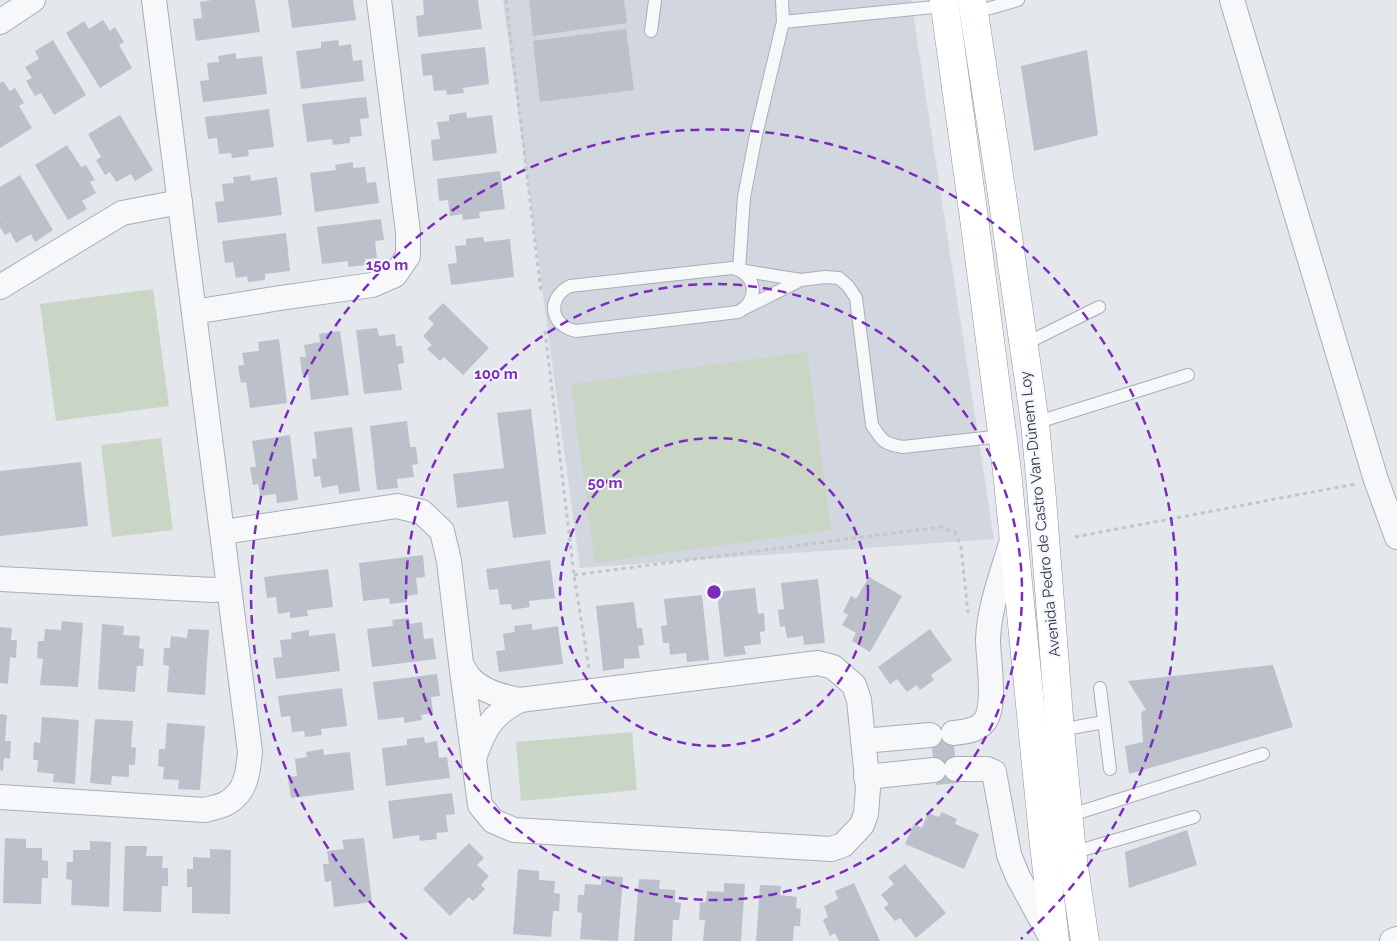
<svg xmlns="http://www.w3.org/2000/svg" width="1397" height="941" viewBox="0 0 1397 941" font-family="Raleway,sans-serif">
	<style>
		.built { fill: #d2d6de }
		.green { fill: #c9d6c5 }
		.building { fill: #bbc0ca }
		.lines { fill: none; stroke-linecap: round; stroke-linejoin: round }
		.service-casing { stroke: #a9aeb7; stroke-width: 14 }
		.minor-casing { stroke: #a9aeb7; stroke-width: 26 }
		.trunk-casing { stroke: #8b94a3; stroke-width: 29 }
		.path { stroke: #c2c5cb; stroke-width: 3; stroke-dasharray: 4 4; stroke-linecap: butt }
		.service { stroke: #f7f8fa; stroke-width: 12 }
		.minor { stroke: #f7f8fa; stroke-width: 24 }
		.trunk { stroke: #fff; stroke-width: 28 }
		.ring { fill: none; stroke: #7b2cbf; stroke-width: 2.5; stroke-dasharray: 9 6 }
		.labels { text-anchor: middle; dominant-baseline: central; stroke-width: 4; stroke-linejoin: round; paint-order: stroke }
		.street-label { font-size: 15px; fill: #2b3445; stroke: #f4f6f9 }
		.centre { fill: #7b2cbf; stroke: #f4f6f9; stroke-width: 2.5 }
		.ring-label { font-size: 15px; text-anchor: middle; font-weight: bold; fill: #7b2cbf; stroke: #f4f6f9; stroke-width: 4; stroke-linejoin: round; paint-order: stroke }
	</style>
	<rect width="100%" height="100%" fill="#e4e7ec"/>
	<path class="built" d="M503,0H911L994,539L580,568Z"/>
	<g class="green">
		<path d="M153,289L169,406L56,421L40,304Z"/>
		<path d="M807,352L831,530L595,563L571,384Z"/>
		<path d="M161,438L173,530L112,537L101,445Z"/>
		<path d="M632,732L637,790L521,801L516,742Z"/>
	</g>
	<g class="building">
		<path d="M212,0H255L260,32L196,41L193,19L202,18L200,2Z"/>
		<path d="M288,0H353L356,20L292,28Z"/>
		<path d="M423,0H478L482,29L418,37L416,16L424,15Z"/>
		<path d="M529,0H624L627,23L533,36Z"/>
		<path d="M103,20L110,31L115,27L124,42L119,45L132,68L100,88L66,33L84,21L89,29Z"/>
		<path d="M626,29L634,90L540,102L533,41Z"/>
		<path d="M53,40L86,95L54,115L41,93L35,96L26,81L32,78L25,67L39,59L35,51Z"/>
		<path d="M338,40L339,46L351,44L353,61L362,60L364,81L301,89L296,51L321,48V42Z"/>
		<path d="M485,47L489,84L463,88L464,93L447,95L446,90L434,91L432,75L423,76L421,54Z"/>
		<path d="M1087,50L1098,135L1034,151L1021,66Z"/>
		<path d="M236,53V59L262,56L267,94L203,102L200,81L209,80L207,63L219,62L218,56Z"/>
		<path d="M3,81L10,91L15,88L24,103L19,106L32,128L0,148V83Z"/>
		<path d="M366,97L369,118L360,119L362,136L350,137V143L333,145L332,139L307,142L302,104Z"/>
		<path d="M269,109L274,147L248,150L249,156L232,158L231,153L219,154L217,138L208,139L205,117Z"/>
		<path d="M466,112L467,118L492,115L497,153L433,161L431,140L440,139L437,122L449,121V115Z"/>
		<path d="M120,115L153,170L135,181L131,174L116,182L110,172L105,175L96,160L101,157L88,134Z"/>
		<path d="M67,145L81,167L86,165L95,180L90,182L96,193L82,201L87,209L68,220L35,165Z"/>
		<path d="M353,162V168L365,167L367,183L376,182L379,203L315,212L310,173L336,170L335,165Z"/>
		<path d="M500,171L505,209L479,212L480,218L463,220L462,214L450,216L448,200L439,201L437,179Z"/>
		<path d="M20,175L53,230L35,242L31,234L16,243L10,232L5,235L0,227V218L1,217L0,216V187Z"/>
		<path d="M250,175L251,181L277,177L282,215L218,223L215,202L224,201L222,184L234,183L233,177Z"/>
		<path d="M381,219L384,240L375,241L377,258L365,259L366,265L348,267V261L322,264L317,227Z"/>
		<path d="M286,233L290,271L265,274V280L248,282L247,276L236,278L233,262L225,263L222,241Z"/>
		<path d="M483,237L484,242L510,239L514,277L451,285L448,264L457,263L455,246L466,245V239Z"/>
		<path d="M443,303L489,348L463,375L444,357L440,361L427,349L432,345L423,336L434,324L428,318Z"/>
		<path d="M377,328L379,336L395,334L396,346H402L404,363L398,364L402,390L364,394L356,330Z"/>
		<path d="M340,331L349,395L311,400L308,374L302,375L300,357H306L304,345L320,342L319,334Z"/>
		<path d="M279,339L287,403L250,408L246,382L241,383L238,366L244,365L242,353L259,351L258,342Z"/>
		<path d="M531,409L546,534L513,538L508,501L457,508L453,474L504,468L497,413Z"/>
		<path d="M407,421L410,447H416L418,464L412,465L414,477L397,479L398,488L377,490L370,426Z"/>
		<path d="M352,427L360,491L339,494L338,485L322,488L320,476L314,477L312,459L317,458L314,432Z"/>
		<path d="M290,435L298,500L277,503L276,494L260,496L258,484L253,485L250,467H256L252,441Z"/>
		<path d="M81,462L88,526L0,536V471Z"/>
		<path d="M423,555L425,577L416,578L418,594L407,596V602L390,604L389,598L363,601L359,563Z"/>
		<path d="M550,560L555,598L529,601L530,607L512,610L511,604L500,605L498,589L489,590L486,569Z"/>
		<path d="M328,569L333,607L307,610L308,616L290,618V612L278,614L276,597L267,598L264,577Z"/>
		<path d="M869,577L902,596L870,652L852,641L856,633L842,625L848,615L843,612L851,596L856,599Z"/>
		<path d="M818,579L825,643L804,645L803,636L787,638L785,626L780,627L778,610L784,609L781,583Z"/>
		<path d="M755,588L758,614L764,613L765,631L760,632L761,644L744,646L746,654L724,657L717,592Z"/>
		<path d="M702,595L709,660L687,662L686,653L670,655L669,643H663L661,626L667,625L664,599Z"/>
		<path d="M634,602L637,628H642L644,645L638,646L640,658L624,659V668L603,671L596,606Z"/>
		<path d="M409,618L410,624L422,622L424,639L433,638L436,659L372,667L367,629L393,626L392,620Z"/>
		<path d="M62,621L83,623L78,687L40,685L43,659L37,658L38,641H44L45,629L61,630Z"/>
		<path d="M102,624L124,626L123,635L140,636L139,648L144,649L143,666H137L135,692L98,689Z"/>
		<path d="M532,624V630L558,626L563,664L499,672L496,651L505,650L503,634L515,632L514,626Z"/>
		<path d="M0,627L12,628L11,640H17L16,658L10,657L8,684L0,683Z"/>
		<path d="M188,629L209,630L205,695L167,692L169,666L163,665L164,648H170L171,636L187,638Z"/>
		<path d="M930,629L952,660L931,675L934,680L920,690L917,685L907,692L897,679L890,684L878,667Z"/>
		<path d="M309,630V636L335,633L340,671L276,679L273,658L282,657L280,640L292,639L291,633Z"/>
		<path d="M1273,665L1293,727L1129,774L1125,746L1143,742L1141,712L1146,710L1128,681Z"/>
		<path d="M437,674L440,696L431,697L433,713L421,715L422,720L404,723V717L378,720L373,682Z"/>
		<path d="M342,688L347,726L321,729L322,735L305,737L304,731L292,732L290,716L281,717L278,696Z"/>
		<path d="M0,714L7,715L5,741H11L10,759L4,758L3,771L0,770Z"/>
		<path d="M42,717L79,720L75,784L53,782L54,774L37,772L38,760H33L34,742L40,743Z"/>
		<path d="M95,719L133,721L131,747L136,748L135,765H129V777L112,776L111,785L90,783Z"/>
		<path d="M167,723L205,726L200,790L178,789L179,780L163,779L164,767L158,766L159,749H165Z"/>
		<path d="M952,727L958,783L936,785L930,729Z"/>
		<path d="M424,737L425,743L437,741L439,758L447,757L450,778L386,786L382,748L407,745V739Z"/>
		<path d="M323,749L324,755L350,752L354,790L291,798L288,777L297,776L295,759L307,757L306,752Z"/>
		<path d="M452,793L455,814L446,815L448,832L436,833L437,839L420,841L419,835L393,839L388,801Z"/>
		<path d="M942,812L957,819L955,824L979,834L964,869L905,844L914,824L922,828L928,813L939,817Z"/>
		<path d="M1187,830L1197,865L1129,888L1125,852Z"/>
		<path d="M5,838L26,839V848H42V860L48,861V878H42L41,904L3,903Z"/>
		<path d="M364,838L372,902L334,907L331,881L325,882L323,864H329L327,851L344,849L342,840Z"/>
		<path d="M90,841L111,842L109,907L71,905L72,880L66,879L67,862H73V850H90Z"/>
		<path d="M469,843L484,858L477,865L489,876L481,885L485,889L473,901L469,897L450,916L423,889Z"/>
		<path d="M125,846H147L146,856H163L162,868H168V886H162L161,912L123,911Z"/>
		<path d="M210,849L231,850L230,914L192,913V887H187V869H193V857L210,858Z"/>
		<path d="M905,864L946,913L916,938L900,918L895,921L884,908L889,904L881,895L894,884L888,877Z"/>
		<path d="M518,869L539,871V880L555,881L554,893L560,894L559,911H553L551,937L513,934Z"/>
		<path d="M602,876L623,877L618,941L580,939L582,913L577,912L578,895H584L585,884L601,885Z"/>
		<path d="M639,879L660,880L659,889L675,890V902L681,903L679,920H673L672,941H634Z"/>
		<path d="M724,883L745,884L741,941H703L705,920H699L700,902H706L707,891L724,892Z"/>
		<path d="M854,883L880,941H839L835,933L830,936L823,920L828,917L824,906L838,899L835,891Z"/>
		<path d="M760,885L781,886L780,895L797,897L796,908L801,909L800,926H794L793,941H756Z"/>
	</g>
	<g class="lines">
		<defs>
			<g id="service">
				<path d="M782,0L783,22L756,135L744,197L739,270L801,280L825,277L839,278L848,286L856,298L872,425C882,441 884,444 903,447L1002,436"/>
				<path d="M973,13L1018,0"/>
				<path d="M783,22L944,6"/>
				<path d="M651,31L655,0"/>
				<path d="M732,268C757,274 760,300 738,312L576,331C550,326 546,298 570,286Z"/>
				<path d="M745,308L801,280"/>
				<path d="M1023,345L1099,307"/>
				<path d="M1035,423L1188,375"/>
				<path d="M1100,688L1110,769"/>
				<path d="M1060,730L1104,722"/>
				<path d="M1068,816L1263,754"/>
				<path d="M1072,853L1194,817"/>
			</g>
			<g id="minor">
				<path d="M1232,0L1376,480L1397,537"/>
				<path d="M0,22L33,0"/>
				<path d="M0,287L122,213L180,202"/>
				<path d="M194,312L280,298L372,285L395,275L408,256V232L379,0"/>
				<path d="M223,532L397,506L422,512L442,531L449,561L461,663L480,805L493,821L514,830L831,849L843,845L862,825L866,814L868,788L859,700L854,685L833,667L818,663L520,700C503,697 481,691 469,677C466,673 463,668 461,663"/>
				<path d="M0,579L213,590L229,588"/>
				<path d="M953,733C963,732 977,731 984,722C997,707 988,659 988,640C989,606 1003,572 1012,540"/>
				<path d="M863,741L930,735"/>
				<path d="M474,758C485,728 491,715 520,700"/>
				<path d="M956,769H987L994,772L1009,855L1018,877L1053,941"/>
				<path d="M866,777L934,770"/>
				<path d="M0,797L205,810C211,808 219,807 225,804C246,793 248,774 250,752L154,0"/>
				<path d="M1392,941L1397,939"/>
			</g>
			<g id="trunk">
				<path d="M944,0L974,218L1007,471L1043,836L1055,941"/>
				<path d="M972,0L1001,188L1035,423L1042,499L1060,730L1072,853L1085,941"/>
			</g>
		</defs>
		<use href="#service" class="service-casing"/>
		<use href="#minor" class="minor-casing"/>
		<use href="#trunk" class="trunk-casing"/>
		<g class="path">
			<path d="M506,0L541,292"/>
			<path d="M545,331L574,575L589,669"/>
			<path d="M1075,537L1355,484"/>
			<path d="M574,575L940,527L955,532L961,547L968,613"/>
		</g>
		<use href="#service" class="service"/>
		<use href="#minor" class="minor"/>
		<use href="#trunk" class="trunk"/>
	</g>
	<g class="ring">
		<circle cx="714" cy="592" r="154"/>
		<circle cx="714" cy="592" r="308"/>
		<path d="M407 939A463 463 0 1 1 1021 939"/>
	</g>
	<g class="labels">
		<g class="street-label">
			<text transform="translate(1040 514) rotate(-96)">Avenida Pedro de Castro Van-Dúnem Loy</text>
		</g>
	</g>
	<circle cx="714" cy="592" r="8" class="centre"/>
	<g class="ring-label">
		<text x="387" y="270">150 m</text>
		<text x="496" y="379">100 m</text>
		<text x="605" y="488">50 m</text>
	</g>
</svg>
